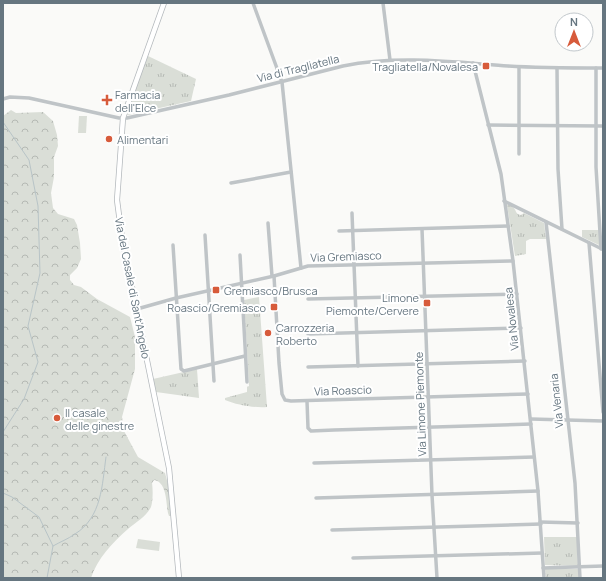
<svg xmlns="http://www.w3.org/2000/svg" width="606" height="581" viewBox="0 0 606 581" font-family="Manrope,sans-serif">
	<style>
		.grass { fill: url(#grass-tufts) }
		.forest { fill: url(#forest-crowns) }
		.pitch { fill: #daded7 }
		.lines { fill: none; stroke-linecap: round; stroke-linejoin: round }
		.stream { stroke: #b8c4c7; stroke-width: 1 }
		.major-casing { stroke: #b3b8bc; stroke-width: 6 }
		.minor { stroke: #bfc4c7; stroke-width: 3.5 }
		.major { stroke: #fff; stroke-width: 4.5 }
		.poi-dot { fill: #d75b3b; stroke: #fff; stroke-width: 1.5 }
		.labels { text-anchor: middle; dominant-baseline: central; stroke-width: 4; stroke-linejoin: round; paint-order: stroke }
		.poi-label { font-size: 11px; fill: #667680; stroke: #fff; text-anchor: start }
		.street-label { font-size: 11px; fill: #667680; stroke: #fff }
	</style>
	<defs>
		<pattern id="grass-tufts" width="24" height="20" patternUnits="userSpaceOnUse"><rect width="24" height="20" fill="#daded7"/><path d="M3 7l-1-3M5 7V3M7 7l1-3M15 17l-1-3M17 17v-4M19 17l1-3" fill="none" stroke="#b5b9b4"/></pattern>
		<pattern id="forest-crowns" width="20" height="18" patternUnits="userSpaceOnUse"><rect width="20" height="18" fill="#daded7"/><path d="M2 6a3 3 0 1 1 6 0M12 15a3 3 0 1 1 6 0" fill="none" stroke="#b5b9b4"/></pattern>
	</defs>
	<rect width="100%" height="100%" fill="#fafaf8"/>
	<g class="grass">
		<path d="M148,56L196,79L191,101L128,115L127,113L135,87Z"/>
		<path d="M507,205H510L513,207C517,211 515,214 521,215L524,213L544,223L546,239H530L526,241V254L515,256Z"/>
		<path d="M582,230H599V245L582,237Z"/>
		<path d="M259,297L267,407C254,408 237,405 225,400V398L247,392V387L249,386L244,300Z"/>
		<path d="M197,369L199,398L156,392L153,379Z"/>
		<path d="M544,537H577L578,566L545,565Z"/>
		<path d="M545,569H579V578H546Z"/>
	</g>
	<path class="forest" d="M11,110L16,113L43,112L53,121L57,135L58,146L54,157V177L51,193L53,208L58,214L74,219L77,225L80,243L81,259L77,268L70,275V280L74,285L81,287L97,299L130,317L135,337V369L122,417L124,431L138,457L165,473L168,484L172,516H169L168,513C166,503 167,482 154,480L152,483C153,490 153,501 151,507C146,517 136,522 128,529C113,542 97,559 91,578H3V116Z"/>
	<g class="pitch">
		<path d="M79,116H87L86,133H78Z"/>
		<path d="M138,539L160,542L159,551L136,548Z"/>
	</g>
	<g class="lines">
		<g class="stream">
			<path d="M3,122L29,160L38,206L40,273L28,326L38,362L24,399L3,432"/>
			<path d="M3,493L12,497L39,517L53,546L47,578"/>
			<path d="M53,546C60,542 68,539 75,534C102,517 102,485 106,457"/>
		</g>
		<defs>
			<path id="major" d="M164,3L123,118L117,200L122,238L169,468L179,578"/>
		</defs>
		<use href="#major" class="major-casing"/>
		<g class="minor">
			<path d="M253,3L282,82L301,268"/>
			<path d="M383,3L390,60"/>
			<path d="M473,63L501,174L513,261L538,491L544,578"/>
			<path d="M557,68L558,169L562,229"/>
			<path d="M596,68V167L601,249"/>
			<path d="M3,99L10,97L29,98L119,118H127L229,95L343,66C398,55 453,62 508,66C539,68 571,68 603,68"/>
			<path d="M488,125L603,126"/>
			<path d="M519,154V67"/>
			<path d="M231,183L291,172"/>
			<path d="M504,201L602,249"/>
			<path d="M352,213L358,366"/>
			<path d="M546,222L575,483L580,578"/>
			<path d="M268,223L272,276"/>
			<path d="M422,229L432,495L437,578"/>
			<path d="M339,231L508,226"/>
			<path d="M205,235L214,381"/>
			<path d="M589,243L603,412"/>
			<path d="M173,245L181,369L184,371L245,356"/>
			<path d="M240,255L247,382"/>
			<path d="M274,276L279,363L282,394L285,400L291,401L528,394"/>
			<path d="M308,299L517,294"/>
			<path d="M137,309L176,298L274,276L308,266L513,261"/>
			<path d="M308,334L521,328"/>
			<path d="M308,367L525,361"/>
			<path d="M307,401L308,428L311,431L334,430L531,424"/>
			<path d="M531,419L603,421"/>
			<path d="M314,463L534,457"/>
			<path d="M316,498L538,491"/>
			<path d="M540,522L578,523"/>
			<path d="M332,530L541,524"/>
			<path d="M353,558L542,553"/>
			<path d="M543,568L603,566"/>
		</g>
		<use href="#major" class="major"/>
	</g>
	<g class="poi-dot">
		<rect x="482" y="62" width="8" height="8" rx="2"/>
		<path d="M105 94h4v4h4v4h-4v4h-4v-4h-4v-4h4z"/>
		<circle cx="109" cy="139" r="4"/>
		<rect x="212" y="286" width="8" height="8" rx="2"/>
		<rect x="423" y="299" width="8" height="8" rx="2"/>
		<rect x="270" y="303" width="8" height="8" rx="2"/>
		<circle cx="268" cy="333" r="4"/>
		<circle cx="57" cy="418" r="4"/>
	</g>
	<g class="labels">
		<g class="poi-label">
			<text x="478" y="66" text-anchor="end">Tragliatella/Novalesa</text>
			<text x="115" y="94">Farmacia<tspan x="115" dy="13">dell'Elce</tspan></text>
			<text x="117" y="139">Alimentari</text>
			<text x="224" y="290">Gremiasco/Brusca</text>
			<text x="419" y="297" text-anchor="end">Limone<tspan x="419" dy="13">Piemonte/Cervere</tspan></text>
			<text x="266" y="307" text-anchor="end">Roascio/Gremiasco</text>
			<text x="276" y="327">Carrozzeria<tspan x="276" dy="13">Roberto</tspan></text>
			<text x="65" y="412">Il casale<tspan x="65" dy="13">delle ginestre</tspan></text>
		</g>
		<g class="street-label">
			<text transform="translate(298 68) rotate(-14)">Via di Tragliatella</text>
			<text transform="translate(346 256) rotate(-2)">Via Gremiasco</text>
			<text transform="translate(133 288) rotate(79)">Via del Casale di Sant'Angelo</text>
			<text transform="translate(511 319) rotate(-96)">Via Novalesa</text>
			<text transform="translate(343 390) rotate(-2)">Via Roascio</text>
			<text transform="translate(556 401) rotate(-96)">Via Venaria</text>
			<text transform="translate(420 404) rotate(-92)">Via Limone Piemonte</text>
		</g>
	</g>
	<rect width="606" height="581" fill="none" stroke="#667680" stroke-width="8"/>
	<g transform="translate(574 32)"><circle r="19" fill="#ffffff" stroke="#c2c8cc"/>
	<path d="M0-3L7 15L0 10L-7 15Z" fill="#d75b3b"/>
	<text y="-6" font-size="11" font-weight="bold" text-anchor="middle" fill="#667680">N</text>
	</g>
</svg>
